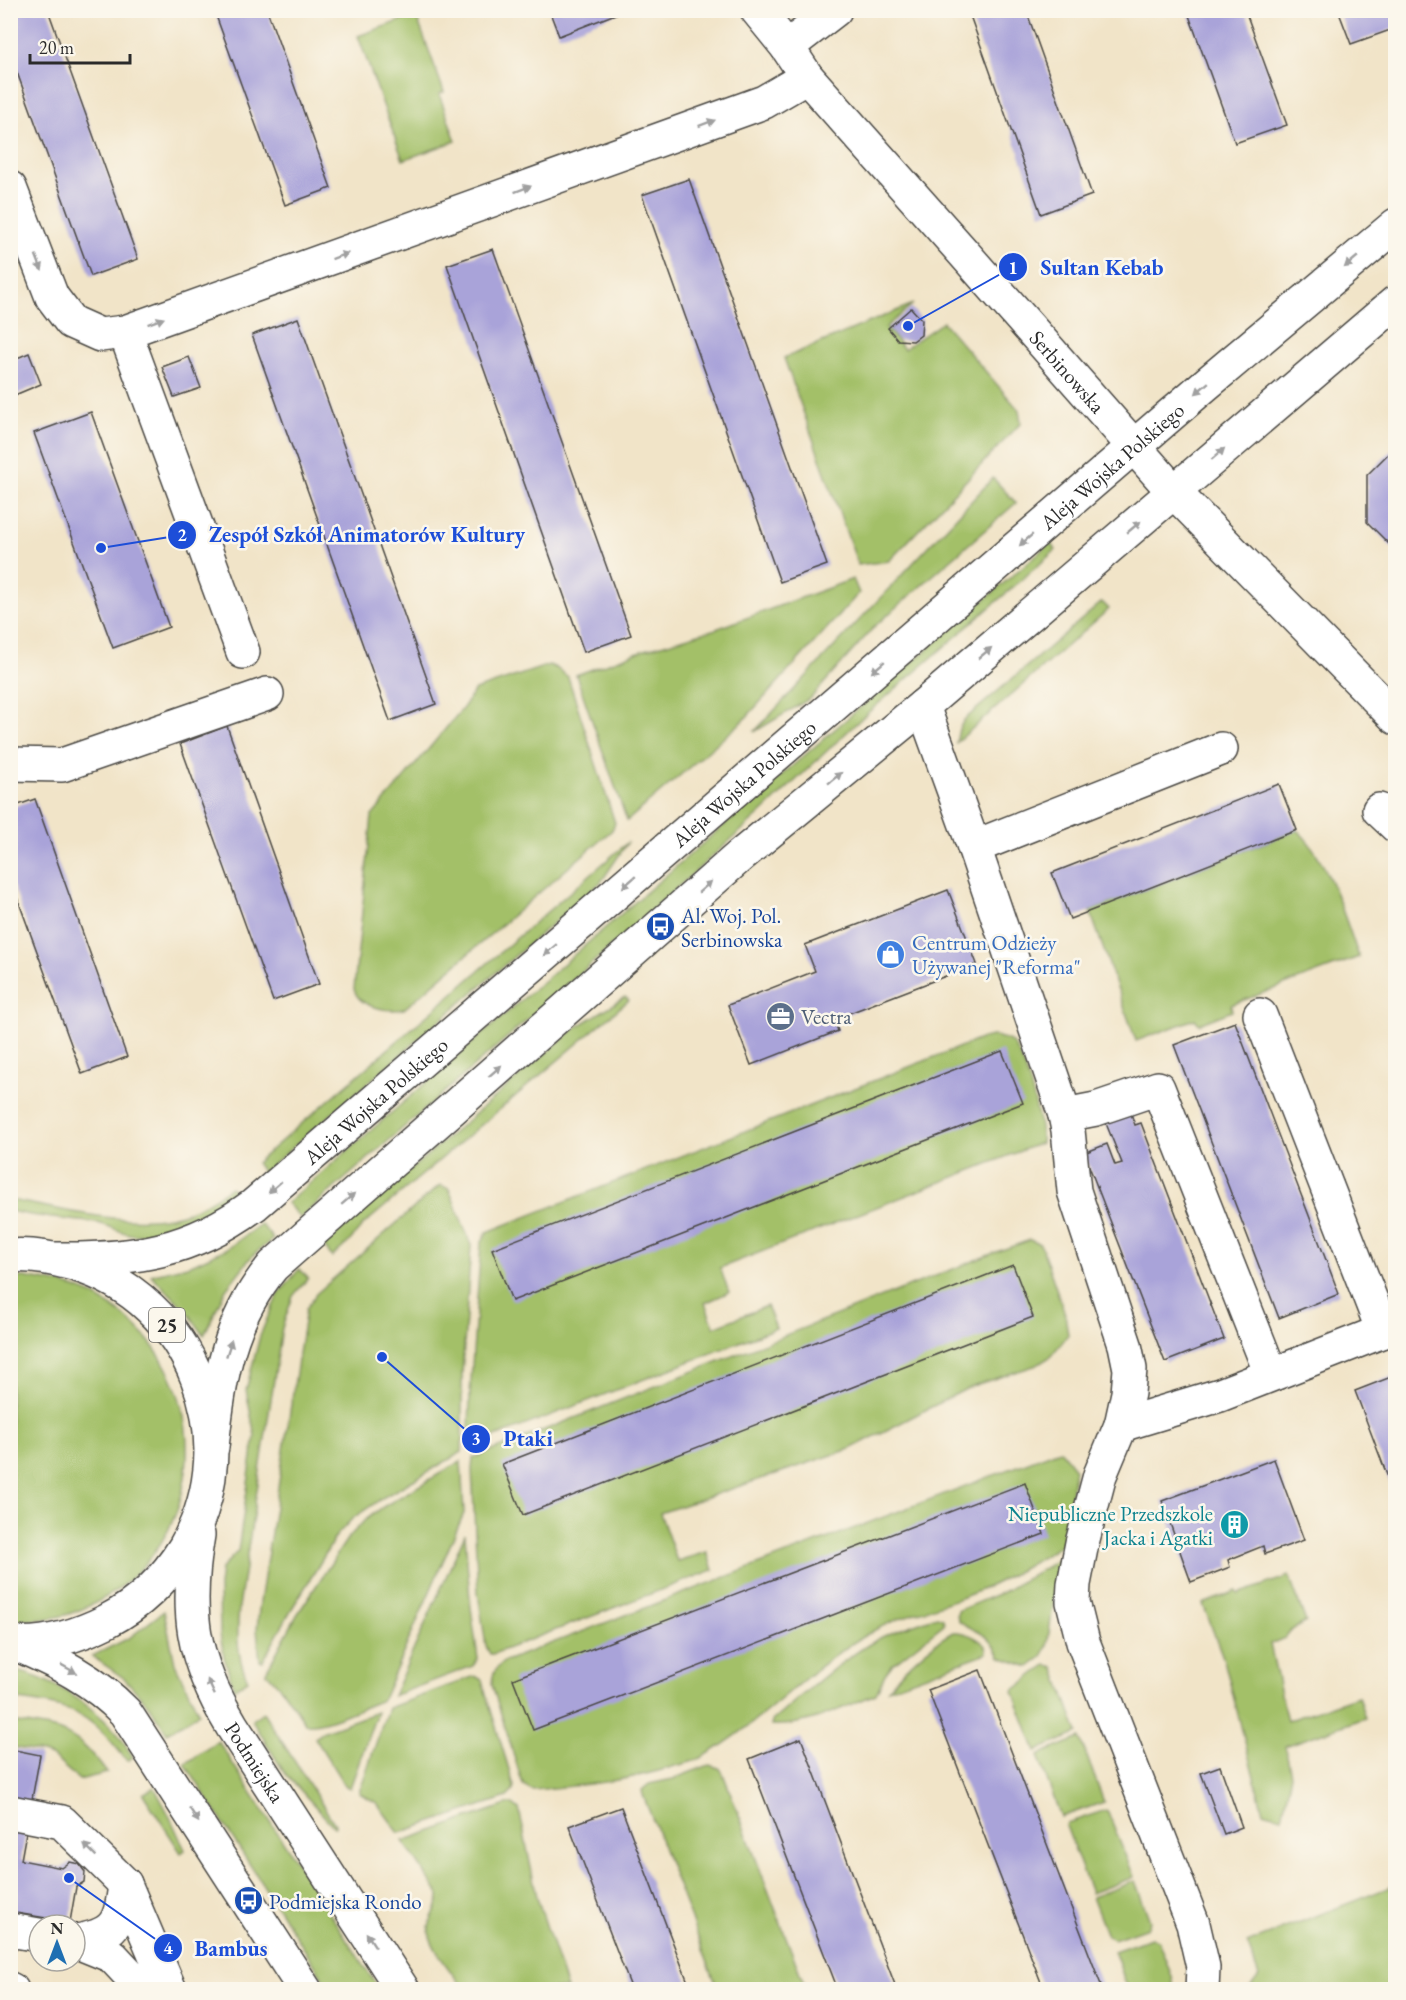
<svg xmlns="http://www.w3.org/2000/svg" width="1406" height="2000" viewBox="0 0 1406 2000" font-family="'EB Garamond',serif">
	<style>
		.green { fill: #a3c068; stroke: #67764a; stroke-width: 1.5 }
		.building { fill: #a9a3d9 }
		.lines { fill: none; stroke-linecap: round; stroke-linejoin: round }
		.minor-casing { stroke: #494743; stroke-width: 36 }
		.major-casing { stroke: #494743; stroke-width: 36 }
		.minor { stroke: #fff; stroke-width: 33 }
		.major { stroke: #fff; stroke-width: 33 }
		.oneway { fill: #a0a0a0 }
		.labels { text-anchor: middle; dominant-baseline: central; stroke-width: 5; stroke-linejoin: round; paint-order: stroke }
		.shield { fill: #fbf7ec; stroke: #696865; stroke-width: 1.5 }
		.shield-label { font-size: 20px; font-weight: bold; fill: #2b2b2b }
		.street-label { font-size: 21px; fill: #2b2b2b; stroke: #fbf7ec }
		.transit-label { font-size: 21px; fill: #164399; stroke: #fbf7ec; text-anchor: start }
		.shop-label { font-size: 21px; fill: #366cbe; stroke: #fbf7ec; text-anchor: start }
		.service-label { font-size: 21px; fill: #4e5e75; stroke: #fbf7ec; text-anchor: start }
		.culture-label { font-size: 21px; fill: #0d838f; stroke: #fbf7ec; text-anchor: end }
		.leader { fill: none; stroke: #1d4ed8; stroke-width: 2 }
		.callout-dot { fill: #1d4ed8; stroke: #fbf7ec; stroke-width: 2 }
		.mark-label { font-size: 18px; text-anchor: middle; font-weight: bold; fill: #fff }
		.callout-label { font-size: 22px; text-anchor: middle; font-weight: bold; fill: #1d4ed8; stroke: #fbf7ec; stroke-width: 5; stroke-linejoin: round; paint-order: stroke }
	</style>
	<rect width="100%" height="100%" fill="#fbf7ec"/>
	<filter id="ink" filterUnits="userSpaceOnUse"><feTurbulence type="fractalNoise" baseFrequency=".0167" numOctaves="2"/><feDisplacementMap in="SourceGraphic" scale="12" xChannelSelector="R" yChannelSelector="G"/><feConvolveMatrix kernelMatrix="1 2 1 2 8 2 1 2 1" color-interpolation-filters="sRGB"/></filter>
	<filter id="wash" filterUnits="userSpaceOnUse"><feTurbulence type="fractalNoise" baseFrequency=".008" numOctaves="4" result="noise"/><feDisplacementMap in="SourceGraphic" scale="24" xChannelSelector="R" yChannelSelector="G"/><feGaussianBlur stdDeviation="1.35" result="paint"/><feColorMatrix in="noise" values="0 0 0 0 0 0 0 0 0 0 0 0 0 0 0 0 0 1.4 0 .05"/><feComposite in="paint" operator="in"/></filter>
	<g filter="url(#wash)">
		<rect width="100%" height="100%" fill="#f1e4c8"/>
		<g class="green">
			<path d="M416,15L444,92L439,94L456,141L403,160L358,36Z"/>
			<path d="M913,304L886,327L904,349L943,322L1019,410L1021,423L889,561L858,565L784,358Z"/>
			<path d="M993,478L1016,503L875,626L811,698L754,732Z"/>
			<path d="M1050,543L1056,550L863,717L760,814L582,972L300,1218L287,1203Z"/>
			<path d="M853,579L859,593L743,721L627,821L576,675L644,650L716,629Z"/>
			<path d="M1102,602L1109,609L956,743L959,729L964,720Z"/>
			<path d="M549,665L556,668L568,677L615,823L612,830L404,1009C388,1012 359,1008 354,989L372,816L463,708L475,690Z"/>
			<path d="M1297,830C1328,857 1345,919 1359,957L1231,1005L1232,1011L1199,1024L1195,1019L1136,1041L1090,911Z"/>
			<path d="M628,842L601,882L263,1173L256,1163Z"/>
			<path d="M625,997L629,1000L363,1225L348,1243L332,1257L323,1245L575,1028Z"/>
			<path d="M992,1036C998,1037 1005,1038 1010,1041C1024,1052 1043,1125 1041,1143L720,1268L729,1292L705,1303L714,1327L767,1306L776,1328L482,1442L477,1444L472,1439L469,1431L470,1394L481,1243L487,1232L983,1038Z"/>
			<path d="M440,1185L449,1189L471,1245L462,1374V1452L384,1497L352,1519L336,1536L317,1568L291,1610L263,1661H260L257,1629L259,1609L306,1309L316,1294Z"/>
			<path d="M231,1187L237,1195C212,1214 169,1234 136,1235C123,1235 110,1225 97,1223C68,1219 39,1218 11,1211V1200C61,1209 133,1229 182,1214C200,1208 216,1198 231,1187Z"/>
			<path d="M261,1224L273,1239L252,1256L226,1289L204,1335L186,1310L151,1275L191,1265L228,1248Z"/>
			<path d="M1030,1240L1040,1244L1042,1248L1065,1314L1068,1335L1050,1357L1037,1365L972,1386L850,1449L660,1513L677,1561L707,1552L713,1570L493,1654H490L486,1646L478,1593L472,1470L473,1458L999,1251Z"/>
			<path d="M299,1269L308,1278L293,1296L282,1328L239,1607C237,1632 236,1657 248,1680L234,1689L224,1657L220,1634L219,1586L221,1569L238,1551L255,1436L246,1390L260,1336L269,1314L279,1294Z"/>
			<path d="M24,1277C46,1281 70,1284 90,1294C228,1364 217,1564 69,1614C50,1620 30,1620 11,1621L10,1278Z"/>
			<path d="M1060,1450L1075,1469L1063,1544C1033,1563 1004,1581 971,1594C938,1607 904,1614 873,1631C810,1665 764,1723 701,1758C693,1762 684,1764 675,1766C629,1781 580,1786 532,1790L523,1785L492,1685C492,1674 495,1668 505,1661Z"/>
			<path d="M461,1461L464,1513L384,1697L380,1701C364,1707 321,1727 306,1724L284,1692L266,1672L297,1615L347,1539L364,1521L383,1507Z"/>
			<path d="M465,1534L470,1600L478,1659L473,1666L393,1696Z"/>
			<path d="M1060,1559L1047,1646L1042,1657L1029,1667L1000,1657C988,1629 979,1636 958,1620L957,1613L959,1610L1003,1592Z"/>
			<path d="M1289,1576L1306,1622L1290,1631L1285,1638L1270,1644L1287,1721L1358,1696L1365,1718L1285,1746L1291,1775L1282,1817L1263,1812L1224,1660L1203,1604L1237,1591L1238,1594Z"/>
			<path d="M164,1611L175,1664L199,1713L167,1733L149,1706L125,1679L92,1656L129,1638Z"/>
			<path d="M937,1616L943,1618L944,1624L892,1665L885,1674L876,1694C844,1707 807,1727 771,1725L772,1721C806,1692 840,1660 880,1638C898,1629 918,1623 937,1616Z"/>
			<path d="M953,1632C964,1631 979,1638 986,1646L987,1653L888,1689C905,1667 929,1645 953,1632Z"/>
			<path d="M1046,1665L1054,1667L1078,1733L1036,1751L1013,1691Z"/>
			<path d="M10,1670C46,1675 91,1704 114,1730C122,1738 127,1748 133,1757L127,1761C88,1710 72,1707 11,1699Z"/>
			<path d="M475,1676L482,1680L483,1684L514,1786L513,1791L507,1797L399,1833L377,1803L359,1793L388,1708Z"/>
			<path d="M263,1712L336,1826L334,1827L284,1772L252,1720Z"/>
			<path d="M377,1712L350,1788L345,1786L315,1738L322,1732Z"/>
			<path d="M11,1722C63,1729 74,1729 107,1773L79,1780L53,1757L43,1753L11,1747Z"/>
			<path d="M1080,1738L1104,1802L1061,1817L1038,1755Z"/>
			<path d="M218,1741L379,1989H330L185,1764Z"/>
			<path d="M709,1765L719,1768L722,1771L806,1989H718L643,1795L642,1790L649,1784L673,1779Z"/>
			<path d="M154,1787L168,1813L185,1850L181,1853L143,1794Z"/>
			<path d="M509,1804H513L519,1809L537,1897L567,1989H464C454,1975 426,1943 429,1927C431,1915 440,1907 439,1894L403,1841Z"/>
			<path d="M1106,1810L1108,1812L1134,1877L1091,1893L1066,1826L1067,1823Z"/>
			<path d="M1135,1881L1150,1921L1148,1927L1114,1939L1107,1936L1092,1897Z"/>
			<path d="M1395,1885V1989H1249L1259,1976L1247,1943Z"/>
			<path d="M1151,1938L1158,1940L1172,1977L1174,1988L1128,1989L1114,1951Z"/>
		</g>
		<g id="blocks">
			<g class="building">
				<path d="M10,10H48L138,259L91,276L10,53Z"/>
				<path d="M214,10H267L331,188L285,205Z"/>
				<path d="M549,10H617L618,13L559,36Z"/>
				<path d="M968,10H1026L1092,195L1041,214Z"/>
				<path d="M1187,10H1245L1287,125L1235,143Z"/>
				<path d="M1338,10H1396V28L1351,44Z"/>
				<path d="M689,179L827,565L780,582L642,195Z"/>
				<path d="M493,249L631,635L584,652L447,265Z"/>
				<path d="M911,308L922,320L921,335L913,341L898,340L888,328Z"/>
				<path d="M298,318L436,704L390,721L252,335Z"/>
				<path d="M29,353L41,384L10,397V361Z"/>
				<path d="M189,357L201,388L174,397L162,367Z"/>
				<path d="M91,412L169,627L113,648L34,433Z"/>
				<path d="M1396,446V551L1367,522V475Z"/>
				<path d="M227,726L319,984L273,1001L180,744Z"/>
				<path d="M1279,784L1297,830L1070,919L1052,873Z"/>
				<path d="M35,799L127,1057L82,1074L10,878V808Z"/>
				<path d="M948,890L977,964L834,1019L838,1031L751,1065L728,1005L815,971L805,945Z"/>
				<path d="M1235,1022L1339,1294L1279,1318L1174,1045Z"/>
				<path d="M1002,1051L1023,1103L512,1301L492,1249Z"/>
				<path d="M1130,1111L1135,1125L1141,1123L1224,1339L1165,1362L1084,1153L1107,1144L1115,1165L1122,1163L1105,1121Z"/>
				<path d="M1013,1265L1033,1317L523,1515L502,1464Z"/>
				<path d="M1396,1375V1496H1395L1355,1391Z"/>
				<path d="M1274,1459L1304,1540L1265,1554L1263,1546L1228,1560L1230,1567L1191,1582L1162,1501Z"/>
				<path d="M1025,1483L1044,1534L533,1730L513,1679Z"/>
				<path d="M980,1670L1103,1990H1044L928,1690Z"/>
				<path d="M801,1738L897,1990H838L749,1759Z"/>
				<path d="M10,1749L40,1755L21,1860L62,1868L70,1862L79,1864L85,1872L84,1882L76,1887L70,1922L10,1912Z"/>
				<path d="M1220,1766L1242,1827L1224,1834L1201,1773Z"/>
				<path d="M621,1807L691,1990H632L569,1826Z"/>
			</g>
		</g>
	</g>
	<g filter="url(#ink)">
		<use href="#blocks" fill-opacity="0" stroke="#494743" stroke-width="1.5"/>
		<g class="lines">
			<defs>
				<g id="minor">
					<path id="s1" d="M757,10L787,47L807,77L961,250L1174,492L1396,718"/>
					<path d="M787,47L835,10"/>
					<path d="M10,188L52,297L71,322L100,335L125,332L764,102L807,77"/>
					<path d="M125,332L243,652"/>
					<path d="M923,706L974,847L1065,1115L1068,1130L1074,1191L1125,1345L1130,1369L1128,1393L1121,1425L1100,1475L1082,1543L1074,1584L1073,1602L1083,1642L1193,1924L1203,1967L1202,1990"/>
					<path d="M10,764L62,765L267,694"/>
					<path d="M1379,810L1396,826"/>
					<path d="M974,847L1221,749"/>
					<path d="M1260,1015L1383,1331"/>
					<path d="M1065,1115L1096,1109L1158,1088L1271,1374"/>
					<path d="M1121,1425L1220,1395L1396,1326"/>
					<path d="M10,1812L62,1822L125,1884L170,1990"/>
					<path d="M10,1930L39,1935"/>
					<path d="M75,1941L112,1956L144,1990"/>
					<path d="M76,1941C115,1935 121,1923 125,1884"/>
					<path d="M10,1989L12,1990"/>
				</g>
				<g id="major">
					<path d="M10,1256C32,1254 52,1258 73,1264C193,1299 247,1439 185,1547C166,1578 140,1604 107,1621C77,1636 44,1646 10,1643"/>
					<path id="s2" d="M56,1259C134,1260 190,1252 254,1205L1204,386L1396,225"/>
					<path d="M212,1447C219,1379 228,1320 273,1266L740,856L923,706L1396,302"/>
					<path id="s3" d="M198,1535C185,1611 191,1658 232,1726L403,1990"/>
					<path d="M18,1645C59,1663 93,1679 125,1712L305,1990"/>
				</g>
			</defs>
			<use href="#minor" class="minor-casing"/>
			<use href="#major" class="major-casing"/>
			<use href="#minor" class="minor"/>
			<use href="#major" class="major"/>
		</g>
		<defs><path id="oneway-solid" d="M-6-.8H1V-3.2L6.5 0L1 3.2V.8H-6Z" transform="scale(1.5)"/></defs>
		<g class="oneway">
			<use href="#oneway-solid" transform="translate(707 123) rotate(-20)"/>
			<use href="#oneway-solid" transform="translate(523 189) rotate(-20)"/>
			<use href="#oneway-solid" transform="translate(340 256) rotate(-20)"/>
			<use href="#oneway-solid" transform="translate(1351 262) rotate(140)"/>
			<use href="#oneway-solid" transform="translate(39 263) rotate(69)"/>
			<use href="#oneway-solid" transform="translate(156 321) rotate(-20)"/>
			<use href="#oneway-solid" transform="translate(1202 388) rotate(139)"/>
			<use href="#oneway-solid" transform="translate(1218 454) rotate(-41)"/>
			<use href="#oneway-solid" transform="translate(1134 527) rotate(-40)"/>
			<use href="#oneway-solid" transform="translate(1026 540) rotate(139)"/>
			<use href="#oneway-solid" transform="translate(985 653) rotate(-40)"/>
			<use href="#oneway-solid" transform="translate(878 667) rotate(139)"/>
			<use href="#oneway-solid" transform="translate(835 778) rotate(-39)"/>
			<use href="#oneway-solid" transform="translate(629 882) rotate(139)"/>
			<use href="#oneway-solid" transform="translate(705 887) rotate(-41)"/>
			<use href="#oneway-solid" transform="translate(550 950) rotate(139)"/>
			<use href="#oneway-solid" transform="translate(495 1071) rotate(-41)"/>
			<use href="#oneway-solid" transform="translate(275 1187) rotate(139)"/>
			<use href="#oneway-solid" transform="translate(348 1199) rotate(-41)"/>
			<use href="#oneway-solid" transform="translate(229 1348) rotate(-72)"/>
			<use href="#oneway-solid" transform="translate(69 1669) rotate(29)"/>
			<use href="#oneway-solid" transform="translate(211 1687) rotate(-115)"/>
			<use href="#oneway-solid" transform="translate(194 1815) rotate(57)"/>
			<use href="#oneway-solid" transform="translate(90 1850) rotate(-135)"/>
			<use href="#oneway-solid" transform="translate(371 1940) rotate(-123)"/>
		</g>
	</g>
	<defs>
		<symbol id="bus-disc" viewBox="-11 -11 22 22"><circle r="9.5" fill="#1a4fb4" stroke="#fbf7ec"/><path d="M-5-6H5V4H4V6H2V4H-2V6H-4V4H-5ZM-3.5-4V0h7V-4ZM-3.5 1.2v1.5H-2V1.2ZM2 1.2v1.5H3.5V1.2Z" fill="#fff"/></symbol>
		<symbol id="shop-disc" viewBox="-11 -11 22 22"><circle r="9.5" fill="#3f7fe0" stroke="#fbf7ec"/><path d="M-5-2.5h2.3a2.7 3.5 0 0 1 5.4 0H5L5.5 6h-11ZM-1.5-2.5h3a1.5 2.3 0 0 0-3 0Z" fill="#fff"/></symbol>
		<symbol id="office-disc" viewBox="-11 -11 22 22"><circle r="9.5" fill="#5c6f8a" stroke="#fbf7ec"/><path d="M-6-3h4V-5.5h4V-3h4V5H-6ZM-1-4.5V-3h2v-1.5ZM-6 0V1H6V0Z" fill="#fff"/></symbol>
		<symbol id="building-disc" viewBox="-11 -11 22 22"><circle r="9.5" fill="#0f9aa8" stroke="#fbf7ec"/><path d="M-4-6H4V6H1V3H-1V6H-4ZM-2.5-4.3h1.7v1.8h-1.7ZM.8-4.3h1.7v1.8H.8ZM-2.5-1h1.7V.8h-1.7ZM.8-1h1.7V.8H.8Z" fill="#fff"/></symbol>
	</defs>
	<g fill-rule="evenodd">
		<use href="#bus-disc" x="644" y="910" width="33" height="33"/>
		<use href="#shop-disc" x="874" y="938" width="33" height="33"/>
		<use href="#office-disc" x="764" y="1000" width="33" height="33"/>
		<use href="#building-disc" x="1218" y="1508" width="33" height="33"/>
		<use href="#bus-disc" x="232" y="1884" width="33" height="33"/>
	</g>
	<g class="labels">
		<rect class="shield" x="149" y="1308" width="36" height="34" rx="4.5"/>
		<g class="shield-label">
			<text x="167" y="1325">25</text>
		</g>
		<g class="street-label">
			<text stroke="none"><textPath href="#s1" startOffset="477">Serbinowska</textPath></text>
			<text stroke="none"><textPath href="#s2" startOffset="1342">Aleja Wojska Polskiego</textPath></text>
			<text stroke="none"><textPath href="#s2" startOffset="856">Aleja Wojska Polskiego</textPath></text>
			<text stroke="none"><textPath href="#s2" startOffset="370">Aleja Wojska Polskiego</textPath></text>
			<text stroke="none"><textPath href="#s3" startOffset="242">Podmiejska</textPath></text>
		</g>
		<g class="transit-label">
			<text x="681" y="915">Al. Woj. Pol.<tspan x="681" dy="24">Serbinowska</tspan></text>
			<text x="269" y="1901">Podmiejska Rondo</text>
		</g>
		<g class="shop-label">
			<text x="912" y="942">Centrum Odzieży<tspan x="912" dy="24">Używanej "Reforma"</tspan></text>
		</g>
		<g class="service-label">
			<text x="801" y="1016">Vectra</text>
		</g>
		<g class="culture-label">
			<text x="1213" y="1513">Niepubliczne Przedszkole<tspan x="1213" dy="24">Jacka i Agatki</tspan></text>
		</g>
	</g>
	<path class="leader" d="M908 326L1013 267M101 548L182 535M382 1357L476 1439M69 1878L168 1948"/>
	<g class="callout-dot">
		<circle cx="908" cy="326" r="6"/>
		<circle cx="101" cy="548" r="6"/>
		<circle cx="382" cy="1357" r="6"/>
		<circle cx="69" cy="1878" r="6"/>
		<circle cx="1013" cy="267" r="15"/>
		<circle cx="182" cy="535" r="15"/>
		<circle cx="476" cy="1439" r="15"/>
		<circle cx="168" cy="1948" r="15"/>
	</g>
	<g class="mark-label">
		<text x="1013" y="274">1</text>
		<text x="182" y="541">2</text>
		<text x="476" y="1445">3</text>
		<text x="168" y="1954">4</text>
	</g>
	<g class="callout-label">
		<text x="1102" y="275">Sultan Kebab</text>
		<text x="367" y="542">Zespół Szkół Animatorów Kultury</text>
		<text x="528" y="1446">Ptaki</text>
		<text x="231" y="1956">Bambus</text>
	</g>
	<rect width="1406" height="2000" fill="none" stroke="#fbf7ec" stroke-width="36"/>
	<g transform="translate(57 1943)"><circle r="28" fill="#fbf7ec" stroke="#a8a59f" stroke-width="1.5"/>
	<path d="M0-4.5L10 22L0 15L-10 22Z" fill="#1f6fb2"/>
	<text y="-9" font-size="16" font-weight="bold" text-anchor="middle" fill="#2b2b2b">N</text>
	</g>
	<path d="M30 54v9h100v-9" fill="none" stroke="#2b2b2b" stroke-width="3"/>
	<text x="39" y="54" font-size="18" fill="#2b2b2b" stroke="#fbf7ec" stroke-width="4.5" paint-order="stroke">20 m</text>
</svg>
